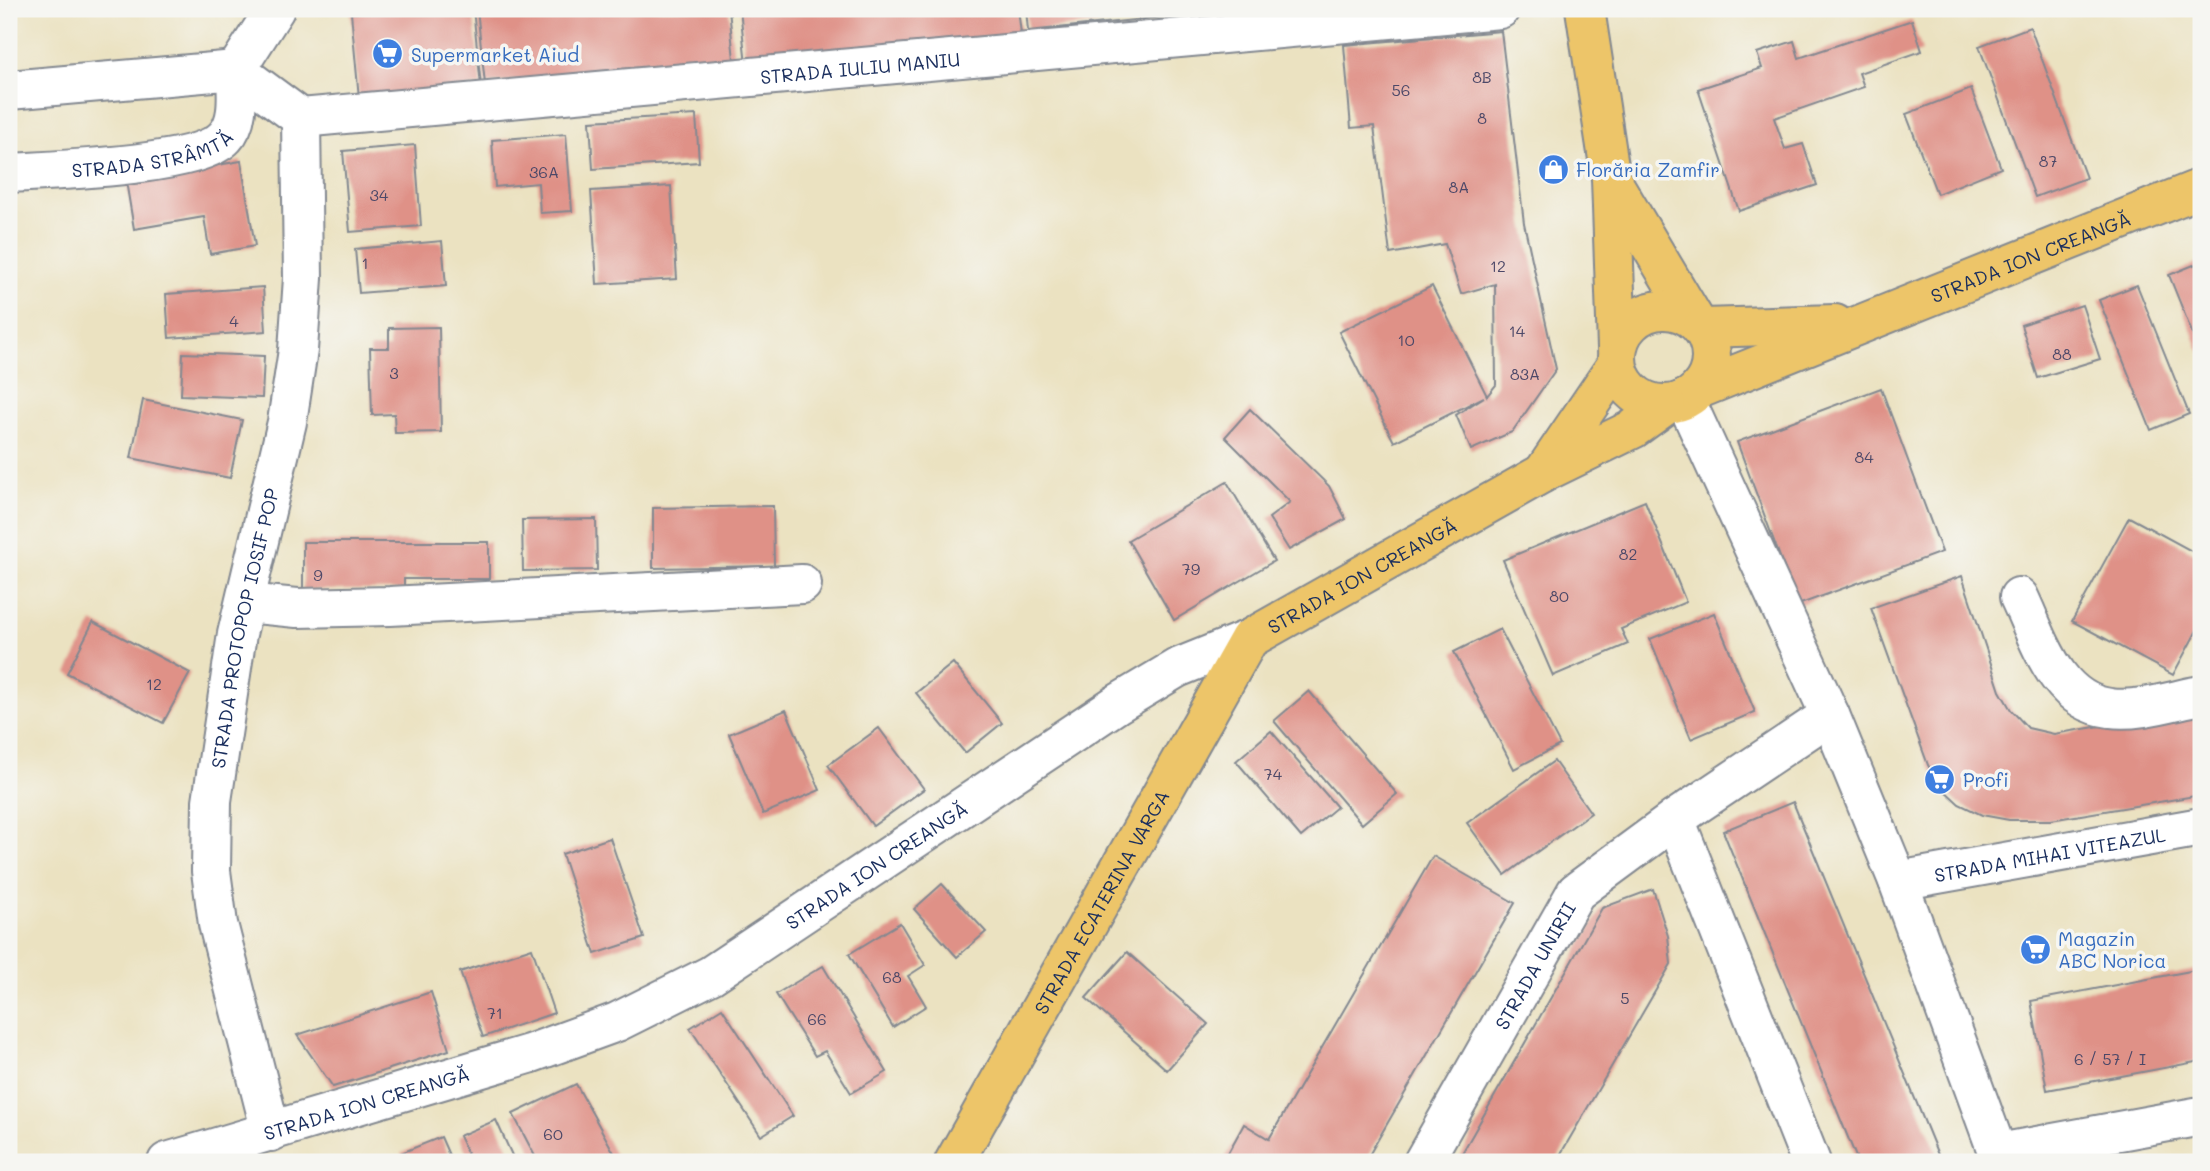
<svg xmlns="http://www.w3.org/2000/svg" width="2210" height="1171" viewBox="0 0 2210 1171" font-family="Mali,sans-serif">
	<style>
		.building { fill: #df9187 }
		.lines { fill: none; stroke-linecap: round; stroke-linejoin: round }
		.minor-casing { stroke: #838890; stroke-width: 42 }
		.major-casing { stroke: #838890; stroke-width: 42 }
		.minor { stroke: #fff; stroke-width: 38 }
		.major { stroke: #edc569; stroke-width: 38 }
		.labels { text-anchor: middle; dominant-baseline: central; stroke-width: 7; stroke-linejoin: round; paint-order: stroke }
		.number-label { font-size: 16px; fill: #4c4868 }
		.shop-label { font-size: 19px; fill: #366cbe; stroke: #f6f6f2; text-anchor: start }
		.street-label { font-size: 19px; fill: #1b2f5e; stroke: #f6f6f2 }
	</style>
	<rect width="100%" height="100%" fill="#f6f6f2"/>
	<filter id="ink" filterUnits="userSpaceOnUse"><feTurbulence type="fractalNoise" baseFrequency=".0143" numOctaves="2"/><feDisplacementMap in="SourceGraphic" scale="14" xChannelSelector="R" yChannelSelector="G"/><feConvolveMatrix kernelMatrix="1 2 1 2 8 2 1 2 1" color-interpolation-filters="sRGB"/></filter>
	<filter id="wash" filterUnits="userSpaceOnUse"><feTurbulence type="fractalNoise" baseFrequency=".00686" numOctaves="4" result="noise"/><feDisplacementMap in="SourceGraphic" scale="28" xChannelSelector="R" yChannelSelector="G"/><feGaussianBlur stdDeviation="1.57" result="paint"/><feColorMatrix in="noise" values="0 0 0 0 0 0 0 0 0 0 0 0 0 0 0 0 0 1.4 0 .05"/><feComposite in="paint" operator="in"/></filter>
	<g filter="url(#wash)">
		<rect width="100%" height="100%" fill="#ebe2c1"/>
		<g id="blocks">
			<g class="building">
				<path d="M389,9H473L481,86L359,98L351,13Z"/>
				<path d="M477,9H729L734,60L485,84Z"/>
				<path d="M740,9H1018L1021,34L746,64Z"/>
				<path d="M1026,9H1222V11L1028,31Z"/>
				<path d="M1912,20L1922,51L1859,73L1864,87L1774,118L1785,149L1803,144L1817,185L1739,211L1698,89L1762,68L1757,53L1794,41L1799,58Z"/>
				<path d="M2030,27L2086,178L2035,197L1979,46Z"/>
				<path d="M1501,31L1524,223L1556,369L1512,432L1471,450L1456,415L1484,397L1394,442L1339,332L1432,286L1487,396L1496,385L1495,284L1461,294L1445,244L1390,254L1374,126L1351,128L1344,45Z"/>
				<path d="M1971,89L2001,168L1937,194L1906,114Z"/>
				<path d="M696,115L699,162L593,169L590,121Z"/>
				<path d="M566,134L572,211L540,213L538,183L495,187L492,140Z"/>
				<path d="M415,145L421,226L350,232L343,151Z"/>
				<path d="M241,161L255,246L210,254L204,217L134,229L126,181Z"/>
				<path d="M671,186L677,279L597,284L591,191Z"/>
				<path d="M442,241L446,286L359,293L355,249Z"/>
				<path d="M2201,262V355L2169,275Z"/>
				<path d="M2137,285L2189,414L2151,430L2099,300Z"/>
				<path d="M263,287L266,331L169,338L166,294Z"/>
				<path d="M2082,305L2100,359L2038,378L2021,325Z"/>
				<path d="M439,327L441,432L395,433L394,414L372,415L370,348H389V328Z"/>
				<path d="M183,353L264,356L262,398L181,395Z"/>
				<path d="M1881,388L1942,552L1798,605L1737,442Z"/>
				<path d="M143,400L242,420L230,478L131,458Z"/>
				<path d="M1250,409L1329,486L1346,519L1289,550L1269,518L1290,502L1225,437Z"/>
				<path d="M1227,482L1274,561L1174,620L1128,540Z"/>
				<path d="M1645,501L1686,602L1621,629L1628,644L1553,676L1503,560Z"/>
				<path d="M773,506L774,566L653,568V508Z"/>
				<path d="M2129,517L2201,556V623L2173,675L2072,621Z"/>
				<path d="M596,519L597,570L523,571L522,520Z"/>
				<path d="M303,542H489V579H404V590H303Z"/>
				<path d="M1962,576L2000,691L2011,710L2028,728L2054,734L2201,709V795L2051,820H2009L1982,815L1959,804L1941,787L1928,765L1871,608Z"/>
				<path d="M1714,613L1755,712L1691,739L1650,639Z"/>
				<path d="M93,622L190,673L163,723L67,673Z"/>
				<path d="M1500,629L1560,745L1514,769L1454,652Z"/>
				<path d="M953,663L1002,723L965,753L916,693Z"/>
				<path d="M1309,691L1397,794L1362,824L1274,721Z"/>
				<path d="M786,710L820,790L763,814L729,734Z"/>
				<path d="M879,728L924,789L873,826L828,765Z"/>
				<path d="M1271,731L1337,807L1301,837L1236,761Z"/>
				<path d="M1554,761L1591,813L1505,875L1467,823Z"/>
				<path d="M1793,802L1941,1162H1858L1723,831Z"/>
				<path d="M610,838L644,938L595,954L562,854Z"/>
				<path d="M1433,856L1515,903L1365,1162H1223L1244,1124L1269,1139Z"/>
				<path d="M942,884L986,932L957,957L914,909Z"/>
				<path d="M1653,889L1668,936L1671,964L1556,1162H1457L1602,908Z"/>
				<path d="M900,923L925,965L908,976L926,1006L893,1027L849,954Z"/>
				<path d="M532,948L554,1013L483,1037L460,972Z"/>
				<path d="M1127,952L1208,1024L1167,1070L1086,998Z"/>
				<path d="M823,966L887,1072L851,1093L825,1051L815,1056L776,994Z"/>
				<path d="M2201,969V1061L2047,1090L2031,1001Z"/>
				<path d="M431,992L449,1050L333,1087L297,1035Z"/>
				<path d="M722,1008L793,1116L761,1136L690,1028Z"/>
				<path d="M576,1084L619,1162H538L513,1114Z"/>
				<path d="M496,1120L515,1162H471L459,1136Z"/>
				<path d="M441,1137L452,1162H405L401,1153Z"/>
			</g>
		</g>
	</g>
	<g filter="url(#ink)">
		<use href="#blocks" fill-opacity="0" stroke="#838890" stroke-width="2"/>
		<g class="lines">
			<defs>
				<g id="minor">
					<path d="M236,70L275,9"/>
					<path id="s1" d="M9,90L236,70L301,118L1500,9"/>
					<path id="s2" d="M9,173C52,170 198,167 225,137C241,120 236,91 236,70"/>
					<path d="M1685,399L1830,715L1898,881L2001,1162"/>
					<path d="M2019,597C2039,639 2056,702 2110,708C2139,712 2173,700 2201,695"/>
					<path d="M245,603L297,608L390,606L802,584"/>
					<path d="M1675,819L1811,1162"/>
					<path id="s3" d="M1898,881L2201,827"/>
					<path id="s4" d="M271,1132L218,924L211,871L212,801L237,634L287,422L298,350L303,278L301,118"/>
					<path d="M1999,1153L2201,1116"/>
					<path id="s5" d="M167,1162L529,1054L617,1022L711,975L1117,704L1177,668L1249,639"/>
					<path id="s6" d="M1423,1162L1576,892L1675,819L1830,715"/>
				</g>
				<g id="major">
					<path d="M1585,9L1611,179L1617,348"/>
					<path d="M1612,181L1696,322"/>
					<circle cx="1664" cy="357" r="47"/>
					<path d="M1702,328L1835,324"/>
					<path id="s7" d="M1699,389L2201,188"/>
					<path d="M1543,473L1617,364"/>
					<path id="s8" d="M954,1162L1249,639L1543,473L1633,429L1666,405"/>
				</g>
			</defs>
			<use href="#minor" class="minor-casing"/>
			<use href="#major" class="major-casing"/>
			<use href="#minor" class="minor"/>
			<use href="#major" class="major"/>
		</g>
	</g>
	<defs>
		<symbol id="supermarket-disc" viewBox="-11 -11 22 22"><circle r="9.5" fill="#3f7fe0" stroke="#f6f6f2"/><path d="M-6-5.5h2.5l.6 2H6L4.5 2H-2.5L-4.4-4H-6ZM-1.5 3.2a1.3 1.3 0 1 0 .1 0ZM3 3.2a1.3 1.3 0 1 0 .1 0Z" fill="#fff"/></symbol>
		<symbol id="shop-disc" viewBox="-11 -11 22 22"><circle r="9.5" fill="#3f7fe0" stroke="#f6f6f2"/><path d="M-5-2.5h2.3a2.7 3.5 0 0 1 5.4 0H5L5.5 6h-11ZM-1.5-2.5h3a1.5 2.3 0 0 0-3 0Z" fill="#fff"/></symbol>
	</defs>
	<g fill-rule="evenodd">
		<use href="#supermarket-disc" x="370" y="36" width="35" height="35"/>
		<use href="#shop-disc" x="1536" y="152" width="35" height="35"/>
		<use href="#supermarket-disc" x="1922" y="762" width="35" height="35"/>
		<use href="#supermarket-disc" x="2018" y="932" width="35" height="35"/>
	</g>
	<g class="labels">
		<g class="number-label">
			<text x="1482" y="76">8B</text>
			<text x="1401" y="89">56</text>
			<text x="1482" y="117">8</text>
			<text x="2048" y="160">87</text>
			<text x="544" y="171">36A</text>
			<text x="1459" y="186">8A</text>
			<text x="379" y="194">34</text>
			<text x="365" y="262">1</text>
			<text x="1498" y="265">12</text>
			<text x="234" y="320">4</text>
			<text x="1517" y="330">14</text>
			<text x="1406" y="339">10</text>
			<text x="2062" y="353">88</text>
			<text x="394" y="372">3</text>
			<text x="1525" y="373">83A</text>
			<text x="1864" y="456">84</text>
			<text x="1628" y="553">82</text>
			<text x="1191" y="568">79</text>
			<text x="318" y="574">9</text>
			<text x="1559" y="595">80</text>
			<text x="154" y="683">12</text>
			<text x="1273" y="773">74</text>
			<text x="892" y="976">68</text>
			<text x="1625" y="997">5</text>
			<text x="495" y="1012">71</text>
			<text x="817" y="1018">66</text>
			<text x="2110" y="1058">6 / 57 / I</text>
			<text x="553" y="1133">60</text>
		</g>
		<g class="shop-label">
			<text x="411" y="54">Supermarket Aiud</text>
			<text x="1576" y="169">Florăria Zamfir</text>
			<text x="1963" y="779">Profi</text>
			<text x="2058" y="938">Magazin<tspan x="2058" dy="22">ABC Norica</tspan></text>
		</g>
		<g class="street-label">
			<text stroke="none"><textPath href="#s1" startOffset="870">STRADA IULIU MANIU</textPath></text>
			<text stroke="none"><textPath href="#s2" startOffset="145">STRADA STRÂMTĂ</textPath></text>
			<text stroke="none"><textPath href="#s7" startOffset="357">STRADA ION CREANGĂ</textPath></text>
			<text stroke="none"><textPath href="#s8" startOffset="730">STRADA ION CREANGĂ</textPath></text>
			<text stroke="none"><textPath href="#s4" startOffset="514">STRADA PROTOPOP IOSIF POP</textPath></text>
			<text stroke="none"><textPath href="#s3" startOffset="154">STRADA MIHAI VITEAZUL</textPath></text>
			<text stroke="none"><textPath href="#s5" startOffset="775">STRADA ION CREANGĂ</textPath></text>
			<text stroke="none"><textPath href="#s8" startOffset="299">STRADA ECATERINA VARGA</textPath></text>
			<text stroke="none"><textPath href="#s6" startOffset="226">STRADA UNIRII</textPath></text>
			<text stroke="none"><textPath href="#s5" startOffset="208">STRADA ION CREANGĂ</textPath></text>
		</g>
	</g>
	<rect width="2210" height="1171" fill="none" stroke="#f6f6f2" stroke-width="35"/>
</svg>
